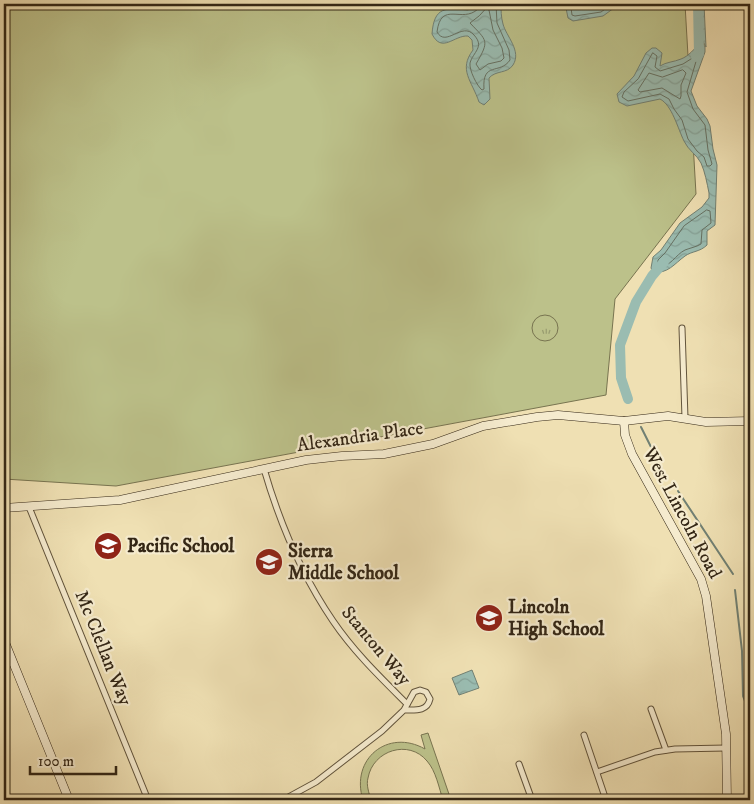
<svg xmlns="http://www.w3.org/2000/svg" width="754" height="804" viewBox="0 0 754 804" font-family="'IM FELL DW Pica',serif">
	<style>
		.grass { fill: #bcc18a; stroke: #787450 }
		.park { fill: url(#park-tufts); stroke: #787450 }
		.water { fill: url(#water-waves); stroke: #718073 }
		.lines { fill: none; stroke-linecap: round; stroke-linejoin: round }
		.shore { stroke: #667163; stroke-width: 1 }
		.stream { stroke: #718073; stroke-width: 2 }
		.river { stroke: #9abcb1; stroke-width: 10 }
		.street-casing { stroke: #62543c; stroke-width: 7 }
		.secondary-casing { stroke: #332615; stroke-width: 9 }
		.street { stroke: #f5ebce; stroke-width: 5 }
		.secondary { stroke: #f5ebce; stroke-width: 8 }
		.labels { text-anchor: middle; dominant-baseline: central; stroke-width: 4.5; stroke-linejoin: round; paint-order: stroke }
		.street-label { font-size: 19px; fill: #332615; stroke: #f5ebce }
		.poi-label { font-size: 19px; font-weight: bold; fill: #332615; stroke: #f5ebce; text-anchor: start }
	</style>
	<defs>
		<pattern id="park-tufts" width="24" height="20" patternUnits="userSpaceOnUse" patternTransform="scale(1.25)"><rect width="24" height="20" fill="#bcc18a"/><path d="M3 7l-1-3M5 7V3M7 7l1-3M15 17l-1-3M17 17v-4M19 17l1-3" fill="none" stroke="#999d70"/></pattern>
		<pattern id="water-waves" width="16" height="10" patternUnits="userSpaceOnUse" patternTransform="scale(1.25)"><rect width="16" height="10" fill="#9abcb1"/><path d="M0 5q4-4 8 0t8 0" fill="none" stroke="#85a197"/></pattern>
	</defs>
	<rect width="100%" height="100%" fill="#efe0b3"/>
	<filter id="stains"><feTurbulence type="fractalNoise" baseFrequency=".004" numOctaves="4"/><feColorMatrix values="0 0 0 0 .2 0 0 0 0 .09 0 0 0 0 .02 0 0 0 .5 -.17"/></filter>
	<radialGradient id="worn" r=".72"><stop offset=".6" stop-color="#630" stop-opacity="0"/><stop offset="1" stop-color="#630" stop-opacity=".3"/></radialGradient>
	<g class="grass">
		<path d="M4,4H685L696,194L615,299L606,395L116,486L4,479Z"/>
		<path d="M428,733L451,800H443C439,788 436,771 427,761C409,739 373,750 368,778C366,785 369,793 371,800H363C350,759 388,728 425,749L421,735Z"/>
	</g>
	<circle class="park" cx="545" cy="328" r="13"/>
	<g class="water">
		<path d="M476,4H501C501,10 501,17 503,24C506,36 522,51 513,65C507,74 496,70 489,78L490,99L484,105L479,102C472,81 458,70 473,50L472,40L468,36C454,35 442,54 432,34C434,6 446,8 468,10Z"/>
		<path d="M557,4H613L614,8L603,16L573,21L568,18L566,8Z"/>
		<path d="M695,4H704L706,47L696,28Z"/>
		<path d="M700,43H703L705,47V52L691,91L697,106L707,119L710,126L713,149L717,165L715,225L707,231V245C700,252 692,251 685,256C674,264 668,274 653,272L651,268L653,257L661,250L680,223L702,207L709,198V193C707,183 705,172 701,163C697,155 688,150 684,141C678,129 672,105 660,99L627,106L619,102L617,94L634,76L646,53L652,48H656L662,53L660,66C666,62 674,62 681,59C689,56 694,49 700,43Z"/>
		<path d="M472,670L479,688L459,695L452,678Z"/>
	</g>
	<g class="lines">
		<g class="shore">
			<path d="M479,4L478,9C462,24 441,0 437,32C446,48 462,21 474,35C485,47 473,52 470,63C469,70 477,86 482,90L484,89C482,61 500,75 510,60L509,50L497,23L496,4"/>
			<path d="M568,4L571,8L572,15L575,16L601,12L608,7V4"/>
			<path d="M486,9L489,10L493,30L502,48L504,58L501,61L488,64L480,70L476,64C490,40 487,41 470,23L479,16Z"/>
			<path d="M653,53L657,56L655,67L660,71L683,64L694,57L697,58L687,92L693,109L705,125L708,150L712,164L710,166H707L704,157L697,151L688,139L682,120L674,109L669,99L660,94L628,101L622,97L624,92L638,79Z"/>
			<path d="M683,70L686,73L681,85V96L680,99L662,88L640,92L638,90L649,73L662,77Z"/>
			<path d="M707,210L710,211L711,223L702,230L701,244C696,247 690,248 685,250C675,255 671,267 658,267V260L665,253L684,226Z"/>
		</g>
		<g class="stream">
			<path d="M641,427L665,475"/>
			<path d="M678,491L733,574"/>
			<path d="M735,590L742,651L743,696L750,713"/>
		</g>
		<g class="river">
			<path d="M696,57L699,54L698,4"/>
			<path d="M628,399L621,378L620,345L636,302L652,276L664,262"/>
		</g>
		<defs>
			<g id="street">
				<path d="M682,328L685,418"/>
				<path d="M264,469C280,524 301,574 333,621C354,652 381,678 407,704"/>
				<path d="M29,507L148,800"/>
				<path d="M651,709L666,750"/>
				<path d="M584,735L606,800"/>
				<path d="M519,764L532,800"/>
				<path d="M597,772L655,752L675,749L726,748"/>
				<path d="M283,800L316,782L382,731L404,710L414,692L420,690L426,692L430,699C427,712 415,710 404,710"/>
			</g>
			<g id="secondary">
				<path d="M624,421L625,435L632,454L701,579L706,596L726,734L727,800"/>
				<path d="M4,508L120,500L306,460L342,456L384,454L433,444L483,426L537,417L558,415L624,421L668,416L706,422L750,421"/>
				<path d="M4,640L69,800"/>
			</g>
		</defs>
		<use href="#street" class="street-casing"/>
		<use href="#secondary" class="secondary-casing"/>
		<use href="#street" class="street"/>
		<use href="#secondary" class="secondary"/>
	</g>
	<defs>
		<symbol id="school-disc" viewBox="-11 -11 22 22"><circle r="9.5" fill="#8f2418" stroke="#f5ebce"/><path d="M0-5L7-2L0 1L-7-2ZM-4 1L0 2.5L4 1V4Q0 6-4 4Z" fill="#fff"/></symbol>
	</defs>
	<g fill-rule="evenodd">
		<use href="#school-disc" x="92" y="530" width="32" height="32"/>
		<use href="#school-disc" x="253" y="546" width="32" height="32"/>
		<use href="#school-disc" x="473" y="602" width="32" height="32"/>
	</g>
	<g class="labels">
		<g class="street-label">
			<text transform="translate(360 437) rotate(-8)">Alexandria Place</text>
			<text transform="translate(682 513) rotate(62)">West Lincoln Road</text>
			<text transform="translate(376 646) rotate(50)">Stanton Way</text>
			<text transform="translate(103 648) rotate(68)">Mc Clellan Way</text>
		</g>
		<g class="poi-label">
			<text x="127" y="546">Pacific School</text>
			<text x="288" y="551">Sierra<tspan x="288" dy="22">Middle School</tspan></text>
			<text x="508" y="607">Lincoln<tspan x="508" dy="22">High School</tspan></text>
		</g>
	</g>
	<rect width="754" height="804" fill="none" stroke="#efe0b3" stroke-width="20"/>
	<rect x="5" y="5" width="744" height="794" fill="none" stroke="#332615" stroke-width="2.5"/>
	<rect x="10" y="10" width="734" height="784" fill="none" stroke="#332615"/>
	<path d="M30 766v8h86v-8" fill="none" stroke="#332615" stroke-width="2.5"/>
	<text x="38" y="766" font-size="15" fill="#332615" stroke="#f5ebce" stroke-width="4" paint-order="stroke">100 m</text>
	<rect width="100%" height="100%" filter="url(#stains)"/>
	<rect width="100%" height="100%" fill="url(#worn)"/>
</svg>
